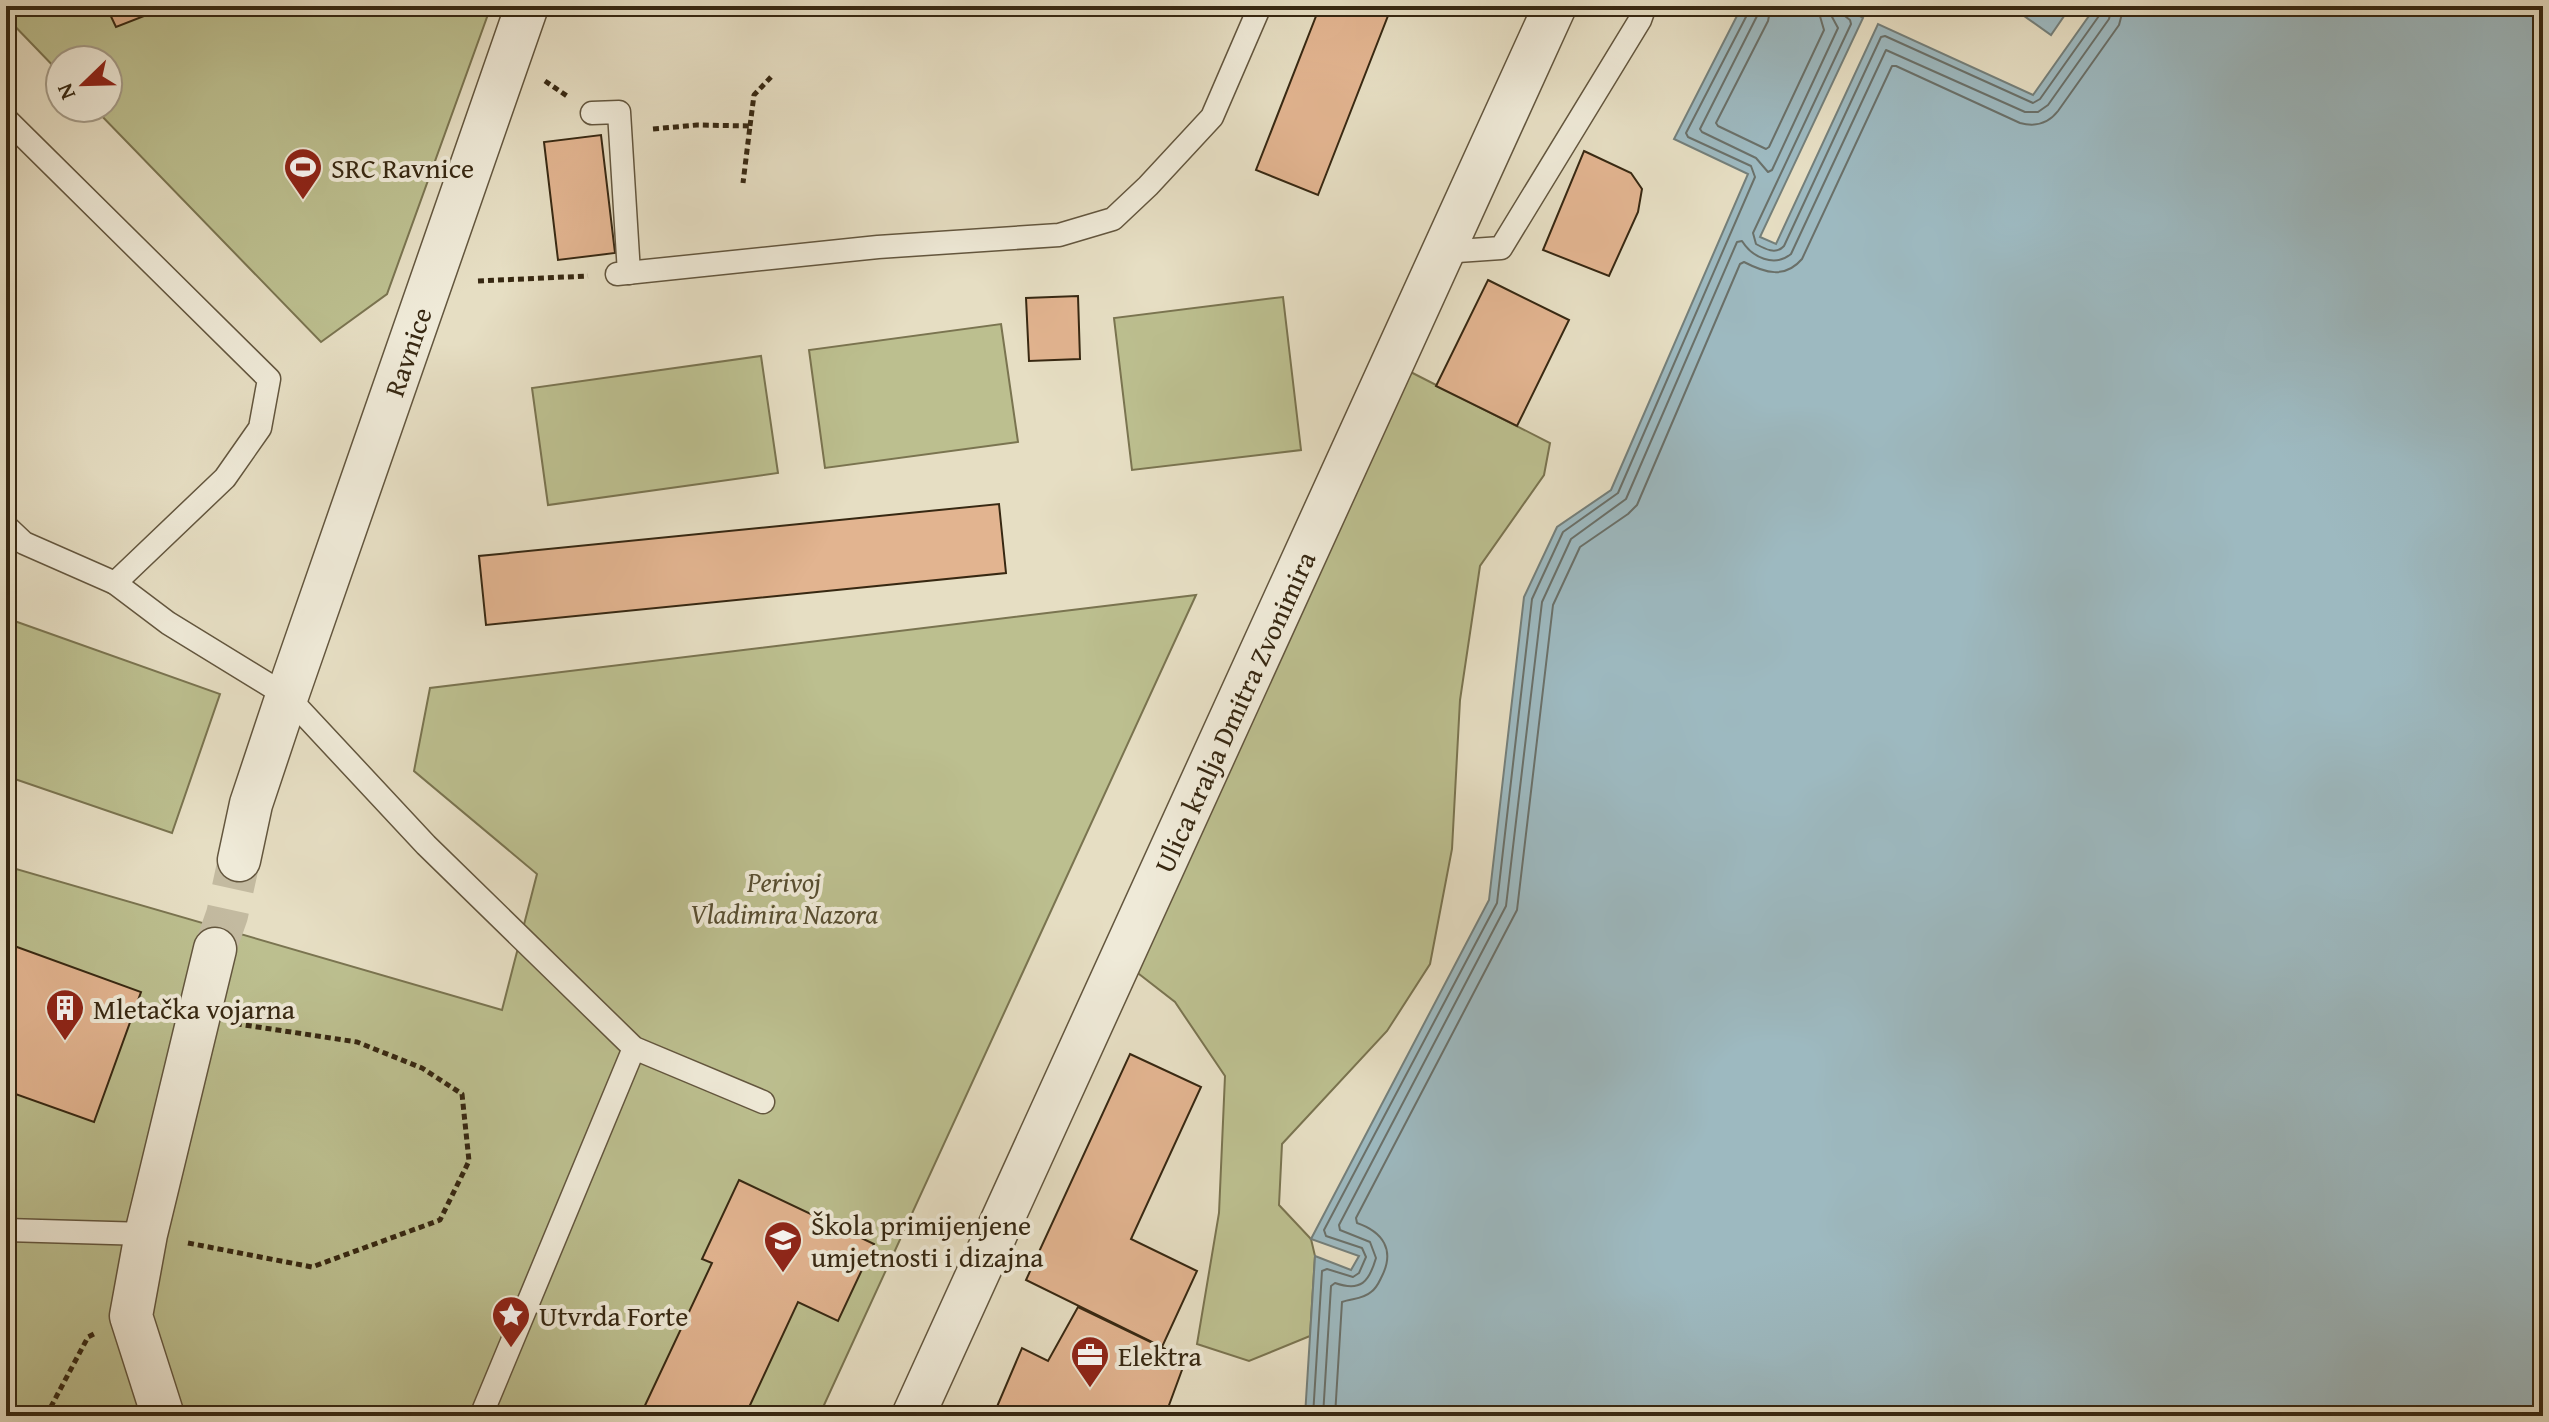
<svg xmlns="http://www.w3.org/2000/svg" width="2549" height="1422" viewBox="0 0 2549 1422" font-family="'Gentium Book Plus',serif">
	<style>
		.green { fill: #bcbf8f; stroke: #7a7450; stroke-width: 2 }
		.water { fill: #9db9c0; stroke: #747f7a; stroke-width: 2 }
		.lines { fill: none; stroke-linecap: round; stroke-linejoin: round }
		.shore { stroke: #6a7069; stroke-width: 2 }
		.building { fill: #e2b490; stroke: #372812; stroke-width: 2 }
		.street-tunnel { stroke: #c3baa0; stroke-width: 42; stroke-dasharray: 42 21; stroke-linecap: butt }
		.lane-casing { stroke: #63563e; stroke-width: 25 }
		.street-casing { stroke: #63563e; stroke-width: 45 }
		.path { stroke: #372812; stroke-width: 5; stroke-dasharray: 6 4; stroke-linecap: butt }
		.lane { stroke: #efead8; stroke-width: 22 }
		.street { stroke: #efead8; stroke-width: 42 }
		.labels { text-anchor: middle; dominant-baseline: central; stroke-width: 8; stroke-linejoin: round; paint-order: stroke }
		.poi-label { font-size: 28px; fill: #372812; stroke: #efead8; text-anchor: start }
		.street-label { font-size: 28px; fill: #372812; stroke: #efead8 }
		.park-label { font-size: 28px; font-style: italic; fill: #584e31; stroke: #efead8 }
	</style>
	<rect width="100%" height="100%" fill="#e6dec3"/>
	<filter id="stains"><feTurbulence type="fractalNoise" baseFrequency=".0025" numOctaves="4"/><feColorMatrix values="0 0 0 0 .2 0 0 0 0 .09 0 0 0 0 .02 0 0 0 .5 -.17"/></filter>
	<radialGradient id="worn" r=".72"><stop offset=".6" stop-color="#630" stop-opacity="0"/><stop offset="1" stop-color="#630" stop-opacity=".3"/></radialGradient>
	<g class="green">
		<path d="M6,6H491L387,294L321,342L94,108H108V60H60V73L6,17Z"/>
		<path d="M1283,297L1301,450L1132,470L1114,318Z"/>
		<path d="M1001,324L1018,442L825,468L809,350Z"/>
		<path d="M761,356L778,473L548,505L532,388Z"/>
		<path d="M1393,363L1550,443L1544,475L1480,566L1460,700L1452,849L1430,964L1387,1031L1282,1144L1279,1205L1311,1239L1315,1256L1310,1336L1249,1361L1197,1344L1219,1213L1225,1076L1175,1002L1121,960Z"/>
		<path d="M1196,595L819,1416H6V866L502,1010L537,874L414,771L430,688Z"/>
		<path d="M6,618L220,694L172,833L6,776Z"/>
	</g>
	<g class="water">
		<path d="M1742,6H1842L1863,18L1760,237L1776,244L1878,24L2033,95L2096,6H2543V1416H1305L1315,1256L1351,1270L1359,1256L1311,1239L1489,900L1524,597L1557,527L1611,490L1748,174L1674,139Z"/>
		<path d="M2010,6H2071L2051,35Z"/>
	</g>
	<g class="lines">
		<g class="shore">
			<path d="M1759,6L1757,16L1700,129L1702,132L1756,158L1768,172L1772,170L1838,28L1831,15L1829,6"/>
			<path d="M1771,6L1768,21L1716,123L1718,126L1766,149L1769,147L1824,30L1817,6"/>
			<path d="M1840,6L1841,13L1850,20L1851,24L1753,233L1756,244C1765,249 1776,255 1784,246L1881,37L1885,36L2033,103L2040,99L2101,13L2102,6"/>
			<path d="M1313,1416L1322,1271L1327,1269L1353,1277L1359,1273L1366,1257L1362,1248L1326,1236L1324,1230L1497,903L1532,599L1563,532L1618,493L1755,177L1751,166L1688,137L1686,133L1748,13L1749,6"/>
			<path d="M1323,1416L1331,1286L1335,1283C1361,1292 1369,1282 1376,1258L1370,1242L1340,1230L1339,1225L1506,906L1542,602L1571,539L1626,499L1737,242L1742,241C1752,257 1774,268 1791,254L1886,50L2025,112H2038L2048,105L2109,19L2112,6"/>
			<path d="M1335,1416L1342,1302C1351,1298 1362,1300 1371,1292C1377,1288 1379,1282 1382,1276C1395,1250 1383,1232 1357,1223L1356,1218L1517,910L1553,605L1580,547L1628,514L1637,505L1740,264L1744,262C1765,273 1785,279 1802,259L1892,66H1896L2020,123C2035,127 2048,124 2058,111L2119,25L2124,6"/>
		</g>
	</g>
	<g class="building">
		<path d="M106,6H155L157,11L116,27Z"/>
		<path d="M1320,6H1386L1391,8L1318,195L1256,170Z"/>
		<path d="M601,135L615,253L558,260L544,142Z"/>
		<path d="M1584,151L1631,173L1642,189L1638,212L1609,276L1543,250Z"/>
		<path d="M1488,280L1569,320L1517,426L1436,386Z"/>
		<path d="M1078,296L1080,359L1029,361L1026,298Z"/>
		<path d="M999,504L1006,573L486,625L479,556Z"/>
		<path d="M6,943L141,992L94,1122L10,1092L6,1103Z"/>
		<path d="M1130,1054L1201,1087L1131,1239L1197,1271L1162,1347L1026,1280Z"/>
		<path d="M739,1180L874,1244L838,1321L798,1302L745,1416H640L712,1263L702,1259Z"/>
		<path d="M1078,1307L1186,1359L1165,1416H993L1022,1348L1048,1361Z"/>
	</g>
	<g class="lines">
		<path class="street-tunnel" d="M215,949L227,915L239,860"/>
		<defs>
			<g id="lane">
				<path d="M592,113L619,112L629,273"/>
				<path d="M6,119L269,379L260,428L225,478L115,583"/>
				<path d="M1443,252L1501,248L1640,20L1645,6"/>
				<path d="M617,274L878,247L1059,235L1113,219L1148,186L1212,117L1260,6"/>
				<path d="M6,526L24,543L115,583L168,623L287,696L426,845L634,1048L763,1102"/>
				<path d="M6,1230L146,1234"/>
				<path d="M481,1416L634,1048"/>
			</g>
			<g id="street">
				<path id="s1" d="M239,860L251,804L287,696L527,6"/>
				<path d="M163,1416L131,1316L146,1234L215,949"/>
				<path id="s2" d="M913,1416L1555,6"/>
			</g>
		</defs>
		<use href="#lane" class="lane-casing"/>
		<use href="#street" class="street-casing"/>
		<g class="path">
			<path d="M545,81L567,96"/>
			<path d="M750,126L754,95L771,77"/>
			<path d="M653,129L697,125L750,126L743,183"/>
			<path d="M478,281L588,276"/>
			<path d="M188,1243L312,1267L440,1220L469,1161L462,1094L422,1068L357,1042L238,1024"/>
			<path d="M46,1416L88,1337L94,1334"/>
		</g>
		<use href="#lane" class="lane"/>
		<use href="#street" class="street"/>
	</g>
	<defs>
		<symbol id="stadium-pin" viewBox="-11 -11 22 30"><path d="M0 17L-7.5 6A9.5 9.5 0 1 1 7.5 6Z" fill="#8f2418" stroke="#efead8"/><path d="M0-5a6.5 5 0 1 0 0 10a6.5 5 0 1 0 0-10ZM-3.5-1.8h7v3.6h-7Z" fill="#fff"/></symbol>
		<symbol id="building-pin" viewBox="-11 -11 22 30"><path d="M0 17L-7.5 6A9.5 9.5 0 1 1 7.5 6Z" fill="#8f2418" stroke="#efead8"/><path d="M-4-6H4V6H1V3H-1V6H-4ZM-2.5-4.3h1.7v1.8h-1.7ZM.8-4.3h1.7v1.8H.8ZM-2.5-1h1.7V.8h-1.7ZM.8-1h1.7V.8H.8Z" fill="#fff"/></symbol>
		<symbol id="school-pin" viewBox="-11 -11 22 30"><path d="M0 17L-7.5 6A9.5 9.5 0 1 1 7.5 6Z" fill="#8f2418" stroke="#efead8"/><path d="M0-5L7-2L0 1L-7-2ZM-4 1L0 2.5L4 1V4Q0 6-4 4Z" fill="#fff"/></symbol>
		<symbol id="sight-pin" viewBox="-11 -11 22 30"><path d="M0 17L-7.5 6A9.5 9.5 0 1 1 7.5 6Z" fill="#8f2418" stroke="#efead8"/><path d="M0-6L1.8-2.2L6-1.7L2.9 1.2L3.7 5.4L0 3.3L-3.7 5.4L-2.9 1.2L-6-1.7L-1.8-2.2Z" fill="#fff"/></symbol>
		<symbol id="office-pin" viewBox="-11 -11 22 30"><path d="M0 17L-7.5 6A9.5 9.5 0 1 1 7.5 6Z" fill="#8f2418" stroke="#efead8"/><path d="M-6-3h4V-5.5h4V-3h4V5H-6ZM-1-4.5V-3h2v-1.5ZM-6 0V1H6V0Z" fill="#fff"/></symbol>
	</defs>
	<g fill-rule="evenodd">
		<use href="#stadium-pin" x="281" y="145" width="44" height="60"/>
		<use href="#building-pin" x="43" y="986" width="44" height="60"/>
		<use href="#school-pin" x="761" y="1218" width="44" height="60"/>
		<use href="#sight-pin" x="489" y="1293" width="44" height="60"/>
		<use href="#office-pin" x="1068" y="1333" width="44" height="60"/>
	</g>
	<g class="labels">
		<g class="poi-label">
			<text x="331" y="167">SRC Ravnice</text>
			<text x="93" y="1008">Mletačka vojarna</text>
			<text x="811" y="1224">Škola primijenjene<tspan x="811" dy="32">umjetnosti i dizajna</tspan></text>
			<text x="539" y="1315">Utvrda Forte</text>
			<text x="1118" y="1355">Elektra</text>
		</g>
		<g class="street-label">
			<text stroke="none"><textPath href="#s1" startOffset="536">Ravnice</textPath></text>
			<text stroke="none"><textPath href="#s2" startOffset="774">Ulica kralja Dmitra Zvonimira</textPath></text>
		</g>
		<g class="park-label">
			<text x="784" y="881">Perivoj<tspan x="784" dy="32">Vladimira Nazora</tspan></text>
		</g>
	</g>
	<rect width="2549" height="1422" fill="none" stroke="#e6dec3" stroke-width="32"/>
	<rect x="8" y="8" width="2533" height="1406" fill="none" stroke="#372812" stroke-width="4"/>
	<rect x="16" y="16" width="2517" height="1390" fill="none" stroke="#372812" stroke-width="2"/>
	<g transform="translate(84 84) rotate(247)"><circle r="38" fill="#efead8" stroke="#a59c89" stroke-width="2"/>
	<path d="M0-6L14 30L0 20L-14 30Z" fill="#8f2418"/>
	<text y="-12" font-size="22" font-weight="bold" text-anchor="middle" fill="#372812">N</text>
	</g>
	<rect width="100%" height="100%" filter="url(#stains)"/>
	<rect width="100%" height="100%" fill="url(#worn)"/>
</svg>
